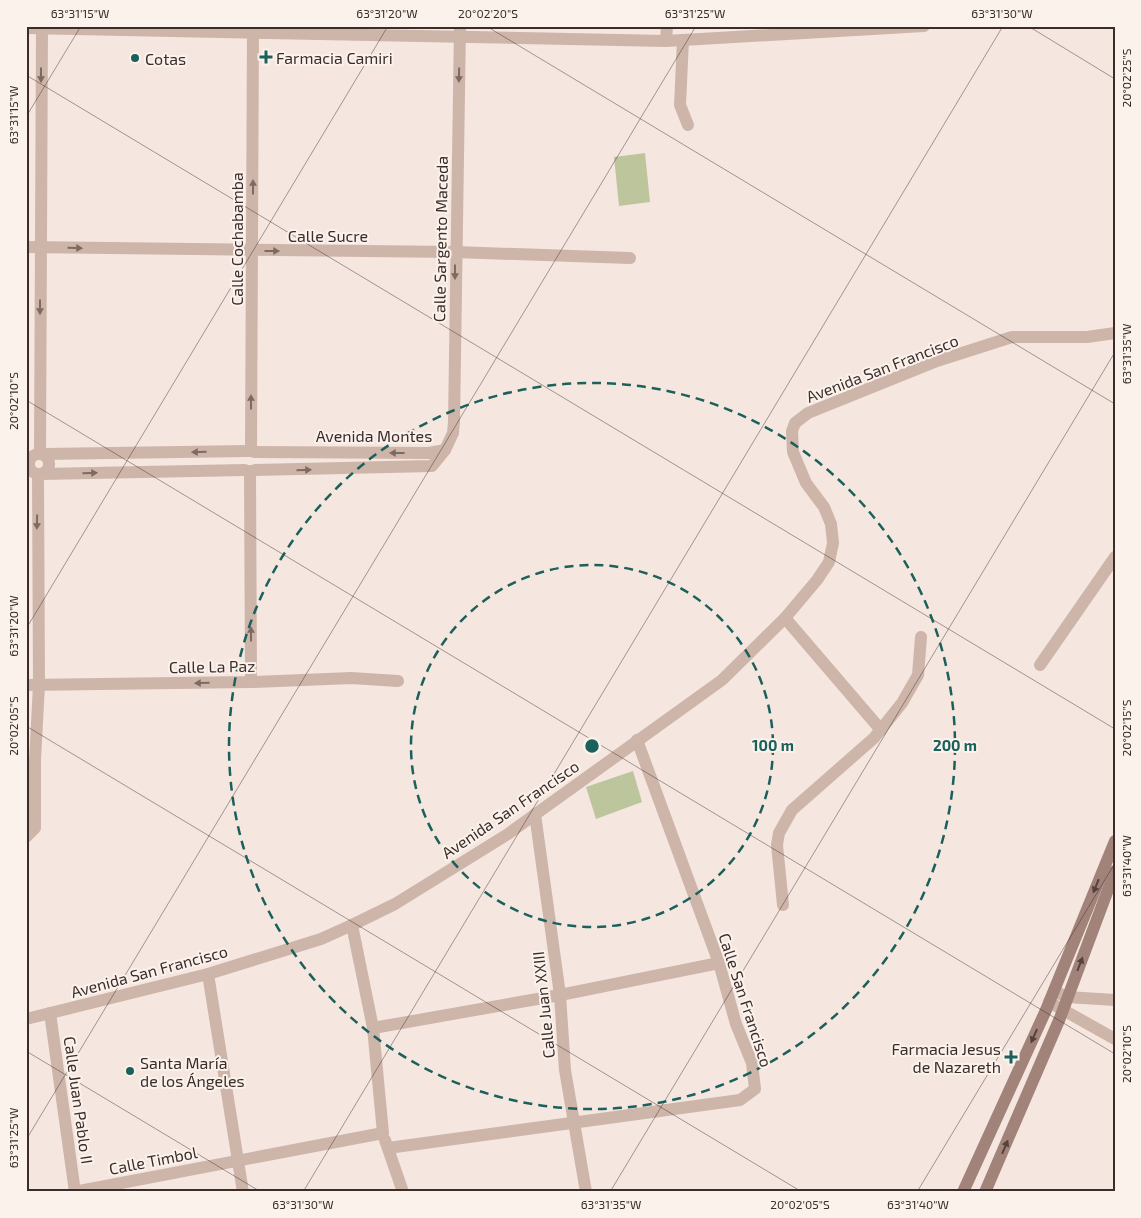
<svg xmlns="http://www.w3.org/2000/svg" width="1141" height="1218" viewBox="0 0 1141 1218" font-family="'Exo 2',sans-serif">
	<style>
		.green { fill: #bdc59d }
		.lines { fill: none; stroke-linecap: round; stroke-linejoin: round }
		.street { stroke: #ceb5a9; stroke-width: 12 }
		.secondary { stroke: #a2837a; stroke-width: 12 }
		.oneway { fill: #7d6a63 }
		.oneway2 { fill: #55423e }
		.ticks { fill: none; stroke: #3b2d2a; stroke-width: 1; stroke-opacity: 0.45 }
		.ring { fill: none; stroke: #1c605b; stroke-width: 2.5; stroke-dasharray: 9 6 }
		.poi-dot { fill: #1c605b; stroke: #fbf2ec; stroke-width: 2 }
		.labels { text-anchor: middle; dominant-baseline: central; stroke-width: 4; stroke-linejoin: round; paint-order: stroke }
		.poi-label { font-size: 16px; fill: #3b2d2a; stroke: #fbf2ec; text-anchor: start }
		.street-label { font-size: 16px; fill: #3b2d2a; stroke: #fbf2ec }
		.centre { fill: #1c605b; stroke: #fbf2ec; stroke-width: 2.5 }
		.ring-label { font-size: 15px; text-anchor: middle; font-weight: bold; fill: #1c605b; stroke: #fbf2ec; stroke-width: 4; stroke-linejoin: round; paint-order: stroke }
		.neatline { fill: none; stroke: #3b2d2a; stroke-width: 2 }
		.ticks-label { font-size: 12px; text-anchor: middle; fill: #3b2d2a }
	</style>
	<rect width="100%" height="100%" fill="#f5e7df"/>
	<g class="green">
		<path d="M645,153L650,202L619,206L614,157Z"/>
		<path d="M633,771L642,802L596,819L586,787Z"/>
	</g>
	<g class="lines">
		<g class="street">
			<path d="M26,28L666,41L924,26"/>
			<path d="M683,40L680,105L688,125"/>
			<path d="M666,41L667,26"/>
			<path d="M26,247L455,252L630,258"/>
			<path d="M251,451L253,26"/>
			<path d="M254,452L429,453L445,450"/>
			<path d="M40,454L42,26"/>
			<path d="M43,454L248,451"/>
			<circle cx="39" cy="464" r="10"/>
			<path d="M255,470L432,466L445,450L453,433L454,422L460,26"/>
			<path d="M250,471L251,682"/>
			<path d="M41,474L245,470"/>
			<path d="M785,618L881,730"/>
			<path d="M1040,665L1115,557"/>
			<path d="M26,685L251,682L351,678L398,681"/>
			<path d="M535,814L560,995L565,1070L586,1192"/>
			<path d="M26,837L35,828V760L39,685L38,474"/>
			<path d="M783,905L777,845L779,833L792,810L874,738L902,703L918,675L921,637"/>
			<path d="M208,974L243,1192"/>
			<path d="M1054,991L1067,997L1115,1000"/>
			<path d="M1049,1002L1115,1039"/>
			<path d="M50,1013L75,1192"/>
			<path d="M26,1019L208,974L321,939L352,925L395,904L508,834L722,680L785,618L817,580L829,562L833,543L831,524L824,507L806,483L793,452L792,431L795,423L808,413L937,361L1012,337H1087L1115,333"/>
			<path d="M373,1028L560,995L719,963"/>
			<path d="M385,1140L403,1192"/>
			<path d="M388,1148L740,1100L755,1089L752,1063L736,1024L719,963L637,740"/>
			<path d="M74,1192L383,1133L373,1028L352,925"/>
		</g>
		<g class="secondary">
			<path d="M963,1192L1046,1010L1115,841"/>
			<path d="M985,1192L1060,1018L1115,871"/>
		</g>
	</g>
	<defs><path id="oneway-solid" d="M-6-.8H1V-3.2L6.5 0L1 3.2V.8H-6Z" transform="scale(1.25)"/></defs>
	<g class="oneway">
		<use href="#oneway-solid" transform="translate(41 75) rotate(90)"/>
		<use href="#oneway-solid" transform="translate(459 75) rotate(91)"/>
		<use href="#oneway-solid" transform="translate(253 187) rotate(-90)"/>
		<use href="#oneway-solid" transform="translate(75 248) rotate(1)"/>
		<use href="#oneway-solid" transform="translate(272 251)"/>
		<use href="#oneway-solid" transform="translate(455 272) rotate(90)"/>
		<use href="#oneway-solid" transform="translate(40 307) rotate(90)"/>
		<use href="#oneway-solid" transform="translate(251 402) rotate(-90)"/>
		<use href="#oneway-solid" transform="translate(199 452) rotate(179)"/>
		<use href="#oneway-solid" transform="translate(397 453) rotate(-180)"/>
		<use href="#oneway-solid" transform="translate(304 470) rotate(-1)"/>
		<use href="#oneway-solid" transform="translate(90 473) rotate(-1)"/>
		<use href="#oneway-solid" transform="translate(37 522) rotate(91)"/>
		<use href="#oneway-solid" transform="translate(251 634) rotate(-90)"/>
		<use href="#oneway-solid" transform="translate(202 683) rotate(179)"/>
	</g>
	<g class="oneway2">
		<use href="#oneway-solid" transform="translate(1096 886) rotate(112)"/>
		<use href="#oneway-solid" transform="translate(1080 964) rotate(-69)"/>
		<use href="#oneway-solid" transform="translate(1034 1036) rotate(114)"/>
		<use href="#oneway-solid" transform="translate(1005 1147) rotate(-67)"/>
	</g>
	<path class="ticks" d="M486,26L1115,404M1028,26L1115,79M26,75L1115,729M26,117L81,26M26,400L1115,1054M26,629L388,26M26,726L802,1192M26,1051L261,1192M26,1140L696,26M303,1192L1003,26M610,1192L1115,352M917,1192L1115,863"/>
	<g class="ring">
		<circle cx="592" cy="746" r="181"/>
		<circle cx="592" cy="746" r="363"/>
	</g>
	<g class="poi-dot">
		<path d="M263.5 49.5h5v5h5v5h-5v5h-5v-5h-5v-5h5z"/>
		<circle cx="135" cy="58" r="5"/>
		<path d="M1008.5 1049.5h5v5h5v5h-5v5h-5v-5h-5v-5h5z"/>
		<circle cx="130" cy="1071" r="5"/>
	</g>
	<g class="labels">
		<g class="poi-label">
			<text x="276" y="57">Farmacia Camiri</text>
			<text x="145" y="58">Cotas</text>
			<text x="1001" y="1048" text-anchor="end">Farmacia Jesus<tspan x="1001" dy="18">de Nazareth</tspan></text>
			<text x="140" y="1062">Santa María<tspan x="140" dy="18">de los Ángeles</tspan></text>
		</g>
		<g class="street-label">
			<text x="328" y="235">Calle Sucre</text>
			<text transform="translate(236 239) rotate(-90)">Calle Cochabamba</text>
			<text transform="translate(440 239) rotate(-89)">Calle Sargento Maceda</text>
			<text transform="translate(882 368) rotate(-21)">Avenida San Francisco</text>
			<text x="374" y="435">Avenida Montes</text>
			<text transform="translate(212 666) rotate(-1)">Calle La Paz</text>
			<text transform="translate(510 809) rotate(-34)">Avenida San Francisco</text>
			<text transform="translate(149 971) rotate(-15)">Avenida San Francisco</text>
			<text transform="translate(746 1000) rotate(72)">Calle San Francisco</text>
			<text transform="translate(543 1005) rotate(-96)">Calle Juan XXIII</text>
			<text transform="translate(79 1100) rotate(82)">Calle Juan Pablo II</text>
			<text transform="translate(153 1160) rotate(-11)">Calle Timbol</text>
		</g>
	</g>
	<circle cx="592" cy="746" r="8" class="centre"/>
	<g class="ring-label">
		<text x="773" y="751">100 m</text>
		<text x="955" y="751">200 m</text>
	</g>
	<rect width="1141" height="1218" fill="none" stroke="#fbf2ec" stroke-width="55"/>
	<rect x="28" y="28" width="1086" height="1162" class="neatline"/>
	<g class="ticks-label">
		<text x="80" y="18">63°31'15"W</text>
		<text x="387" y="18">63°31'20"W</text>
		<text x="488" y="18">20°02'20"S</text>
		<text x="695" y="18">63°31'25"W</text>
		<text x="1002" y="18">63°31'30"W</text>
		<text transform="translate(1127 78) rotate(-90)" y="4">20°02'25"S</text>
		<text transform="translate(14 115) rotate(-90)" y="4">63°31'15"W</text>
		<text transform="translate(1127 354) rotate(-90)" y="4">63°31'35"W</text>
		<text transform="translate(14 401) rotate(-90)" y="4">20°02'10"S</text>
		<text transform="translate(14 626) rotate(-90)" y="4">63°31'20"W</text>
		<text transform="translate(14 726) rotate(-90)" y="4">20°02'05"S</text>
		<text transform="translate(1127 728) rotate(-90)" y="4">20°02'15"S</text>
		<text transform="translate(1127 866) rotate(-90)" y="4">63°31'40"W</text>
		<text transform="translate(1127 1054) rotate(-90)" y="4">20°02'10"S</text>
		<text transform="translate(14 1138) rotate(-90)" y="4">63°31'25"W</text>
		<text x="303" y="1209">63°31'30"W</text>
		<text x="611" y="1209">63°31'35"W</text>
		<text x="800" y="1209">20°02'05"S</text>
		<text x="918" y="1209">63°31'40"W</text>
	</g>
</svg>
